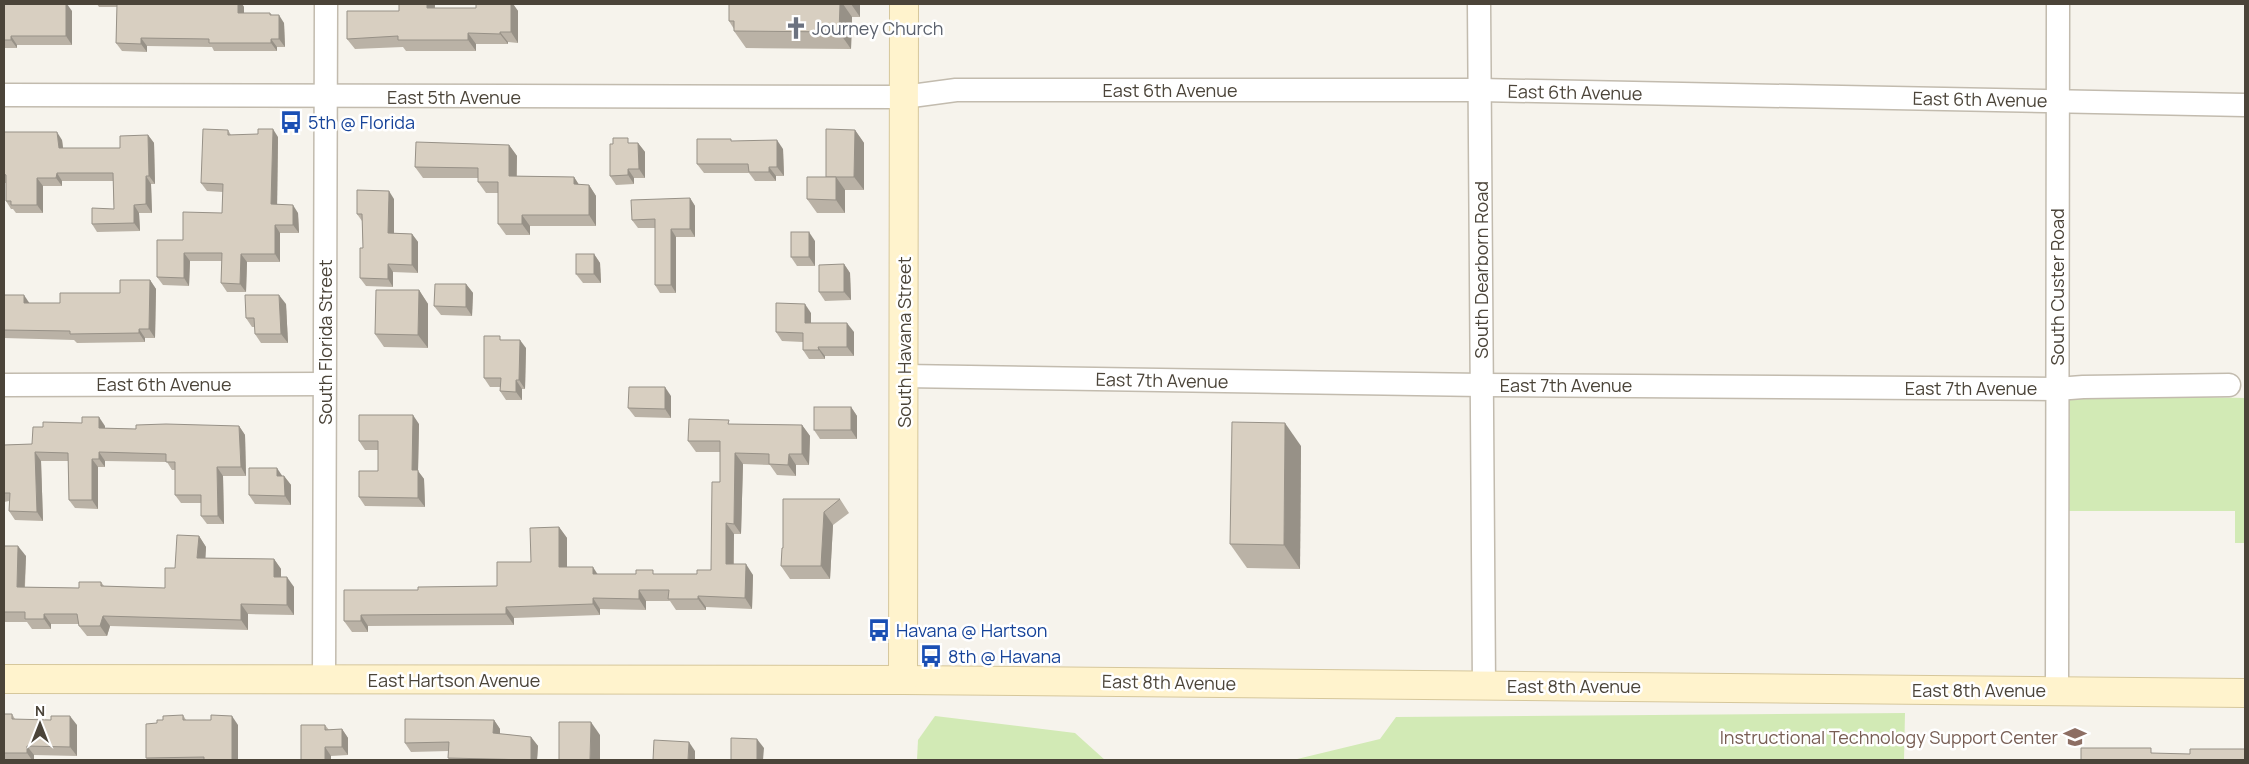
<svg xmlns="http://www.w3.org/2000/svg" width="2249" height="764" viewBox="0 0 2249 764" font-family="Manrope,sans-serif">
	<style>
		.green { fill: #d2eab5 }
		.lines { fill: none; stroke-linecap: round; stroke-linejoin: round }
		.street-casing { stroke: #c2bbae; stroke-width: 25 }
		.secondary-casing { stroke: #d6c79b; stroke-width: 30 }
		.street { stroke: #fff; stroke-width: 22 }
		.secondary { stroke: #fff3cd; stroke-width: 28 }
		.wall { fill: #bab2a6 }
		.shaded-wall { fill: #979187 }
		.building { fill: #d8cfc1; stroke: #979187 }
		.labels { text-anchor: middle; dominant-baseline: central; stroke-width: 5; stroke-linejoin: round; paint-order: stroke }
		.worship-label { font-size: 18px; fill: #5b616d; stroke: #fff; text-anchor: start }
		.street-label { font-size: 18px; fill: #4b4439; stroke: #fff }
		.transit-label { font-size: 18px; fill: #164399; stroke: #fff; text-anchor: start }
		.education-label { font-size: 18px; fill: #785e54; stroke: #fff; text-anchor: end }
	</style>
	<rect width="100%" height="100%" fill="#f6f3ec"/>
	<g class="green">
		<path d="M2066,394L2245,398V543H2235V511H2066Z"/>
		<path d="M1905,713L1904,760H1293L1380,739L1396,717Z"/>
		<path d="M935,716L1075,733L1105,760H917L918,740Z"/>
	</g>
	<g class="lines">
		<defs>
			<g id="street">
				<path d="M1479,4L1484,686"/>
				<path d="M4,95L904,97L956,90H1480L2245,105"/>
				<path d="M904,376L1482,385L2057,389L2083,387L2229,385"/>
				<path d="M4,385L324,384"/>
				<path d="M324,681L326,4"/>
				<path d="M2057,690L2058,4"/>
			</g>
			<g id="secondary">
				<path d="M4,679L903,680L2245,693"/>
				<path d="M903,680L904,4"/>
			</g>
		</defs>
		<use href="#street" class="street-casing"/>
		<use href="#secondary" class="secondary-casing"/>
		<use href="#street" class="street"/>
		<use href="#secondary" class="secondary"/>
	</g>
	<g class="wall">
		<path d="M4,4L72,11V45H17V48H4Z"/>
		<path d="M97,4H242L244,7V13H270L272,15L284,23L285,47H277V51H214L212,47L147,46V52L122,51L116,43L117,7H99Z"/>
		<path d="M399,4H435V8H476V4H513L518,11V43L508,42V44H476V51H406L403,47L355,49L347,39L399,11Z"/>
		<path d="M729,4H860V17H852L851,49L746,48L734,31V29L729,21Z"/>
		<path d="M228,130L231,135L278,137L277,204L298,213L299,233H280V262H247L246,292H227L221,283L222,261H190L189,286L163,285L157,277L183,240L222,213L223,192L207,191L201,183Z"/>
		<path d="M855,130L864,143V190H845V213H817L807,199L826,177Z"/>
		<path d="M4,132L62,140L63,148H120L148,135L154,143L155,184H151L152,213H139L140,231L97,232L92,224L114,209L113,181H62V186H43V213H16L13,209H11L6,201V183H4Z"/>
		<path d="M733,141L783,149L784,176H776V181H755L749,173H704L697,164Z"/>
		<path d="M631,143H638L645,152V178H634V184L616,185L610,176Z"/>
		<path d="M509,145L517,156V176L574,177L579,185H589L596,196V226H530V235H506L498,224V193H486L478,182V178H423L415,167Z"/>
		<path d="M690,198L695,206V237H676V293H660L655,285V228H638L632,220Z"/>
		<path d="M394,199V233L412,234L418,242V273L393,272V287L366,286L360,278L363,248L362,221L357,214Z"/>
		<path d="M815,241V266H797L791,257Z"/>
		<path d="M594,254L600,263L601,283H583L576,274Z"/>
		<path d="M844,264L850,273L851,300L825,301L819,292Z"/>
		<path d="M150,280L156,289L155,338H145V342L77,343L74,340L4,338V295L29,303H60L120,293Z"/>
		<path d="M466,284L473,293L472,316L441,315L434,306Z"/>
		<path d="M419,290L428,304V348L384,347L375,334Z"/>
		<path d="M286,304L288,343H261L255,334V327H252L246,318Z"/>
		<path d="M811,313V323L854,332V356H825V359H809L803,350V342L782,341L776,332Z"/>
		<path d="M502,340L526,348L525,389H522V400H506L500,391V387H490L484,378Z"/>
		<path d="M671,396V418L635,417L628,408Z"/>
		<path d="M851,407L857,416V439H820L814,430Z"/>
		<path d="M419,424L418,471L424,479L425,507L365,506L359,497L378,471V450H365L359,441Z"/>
		<path d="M732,424L802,425L810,436L809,465H796V476L777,475L770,465L743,464L741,534H734V564L753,575L752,609L706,607V610H676L670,601H646V610L600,609V615L514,618V625L368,626V632H352L344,621L418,590L497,586L531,562L559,527L567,538V567L598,574H697L711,570L720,482V452H696L688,441Z"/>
		<path d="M105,426V428L136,429L239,426L245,435L246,476H223L224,524H207L201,516V503H181L175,495V470H172L167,462L105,461V467H98V509L75,508L69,500L68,461H41L43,521L15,520L9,511V501L4,502V445L32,444L43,427Z"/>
		<path d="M1301,446L1300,569L1247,568L1230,544Z"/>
		<path d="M283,476H284L291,485V505L255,504L249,495Z"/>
		<path d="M783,499H840L849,513L833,525L830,579H790L781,566L783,548Z"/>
		<path d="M199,536L206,547L205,558L274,559L281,569V577L294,587V615L248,614V630L110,626L107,636H87L79,626V624H51V629H32L27,622H4V546L26,556L25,587L79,588L101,582L104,586L165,588L175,568Z"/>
		<path d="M4,714H12L15,719L77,725V756L34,755V760H4Z"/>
		<path d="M183,715L186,720L238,725V760H148L146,758L157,723L163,720Z"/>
		<path d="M494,720L500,729V734L531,737L538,746L537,760H450L448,758L449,751L411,752L405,743Z"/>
		<path d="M325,725L329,730L342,729L348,738V755L331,756V760H301Z"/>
	</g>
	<g class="shaded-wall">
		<path d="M66,4H67L72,11V45L66,36Z"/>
		<path d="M238,4H242L244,7V21L238,13Z"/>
		<path d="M427,4H435L434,18L427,8Z"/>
		<path d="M511,4H513L518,11V43L511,32Z"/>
		<path d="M840,4H843L852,17L851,49L839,32Z"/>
		<path d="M851,4H860V17Z"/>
		<path d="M279,15L284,23L285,47L279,39Z"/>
		<path d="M500,32L508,42V44L500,34Z"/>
		<path d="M468,33L476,44V51L468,40Z"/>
		<path d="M11,36L17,45V48L11,40Z"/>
		<path d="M141,38L147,46V52L141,44Z"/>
		<path d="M271,39L277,47V51L271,43Z"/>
		<path d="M273,129L278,137L277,212L271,204Z"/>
		<path d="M855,130L864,143V190L854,177Z"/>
		<path d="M57,132L62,140L64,156L59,148Z"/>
		<path d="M148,135L154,143L155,184L149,176Z"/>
		<path d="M777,140L783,149L784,176L777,167Z"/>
		<path d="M638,143L645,152V178L639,169Z"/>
		<path d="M509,145L517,156L516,187L509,176Z"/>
		<path d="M769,167L776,176V181L769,172Z"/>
		<path d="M628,169L634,178V184L628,175Z"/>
		<path d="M57,173L62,181V186L56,178Z"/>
		<path d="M146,176L151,184L152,213L146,204Z"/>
		<path d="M574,177L581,188L574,184Z"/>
		<path d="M836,177L845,190V213L836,200Z"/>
		<path d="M37,178L43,186V213L37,205Z"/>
		<path d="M589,185L596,196V226L589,215Z"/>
		<path d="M389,191L394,199V241L388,233Z"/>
		<path d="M690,198L695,206V237L690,229Z"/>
		<path d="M134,205L139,213L140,231L134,223Z"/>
		<path d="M293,205L298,213L299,233L293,225Z"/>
		<path d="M522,215L530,226V235L522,224Z"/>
		<path d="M275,225L280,233V262L275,254Z"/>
		<path d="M671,229L676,237V293L671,285Z"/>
		<path d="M809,232L815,241V266L809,257Z"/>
		<path d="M412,234L418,242V273L412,265Z"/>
		<path d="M184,253L190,261L189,286L184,278Z"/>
		<path d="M241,254L247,262L246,292L240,284Z"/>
		<path d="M594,254L600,263L601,283L594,274Z"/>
		<path d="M388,264L393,272V287L388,279Z"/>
		<path d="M844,264L850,273L851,300L844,292Z"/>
		<path d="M150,280L156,289L155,338L149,329Z"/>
		<path d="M466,284L473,293L472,316L466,307Z"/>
		<path d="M419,290L428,304V348L418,335Z"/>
		<path d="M24,295L30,304L24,303Z"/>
		<path d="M279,295L286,304L288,343L281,334Z"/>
		<path d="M805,304L811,313V332L805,323Z"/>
		<path d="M847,323L854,332V356L847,347Z"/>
		<path d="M139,329L145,338V342L139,333Z"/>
		<path d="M520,340L526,348L525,389L519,380Z"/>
		<path d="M818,347L825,356V359L819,350Z"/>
		<path d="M516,380L522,389V400L516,392Z"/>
		<path d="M665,387L671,396V418L665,409Z"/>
		<path d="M851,407L857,416V439L851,430Z"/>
		<path d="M413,415L419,424L418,471L424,479L425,507L418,498L412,470Z"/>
		<path d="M99,417L105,426V436L99,428Z"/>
		<path d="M1285,423L1301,446L1300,569L1284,545Z"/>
		<path d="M802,425L810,436L809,465L802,454Z"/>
		<path d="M239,426L245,435L246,476L241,467Z"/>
		<path d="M35,452L41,461L43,521L37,512Z"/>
		<path d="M99,452L105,461V467L99,459Z"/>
		<path d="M735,453L743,464L741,534L734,524Z"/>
		<path d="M789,454L796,465V476L788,465Z"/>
		<path d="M92,459L98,467V509L92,500Z"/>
		<path d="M217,467L223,476L224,524L218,516Z"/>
		<path d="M277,468L283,477L277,476Z"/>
		<path d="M284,476L291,485V505L285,496Z"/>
		<path d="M824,512L833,525L830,579L821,566Z"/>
		<path d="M726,523L734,534L733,575L726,564Z"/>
		<path d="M559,527L567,538V578L559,567Z"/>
		<path d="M199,536L206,547L205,568L197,558Z"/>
		<path d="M18,546L26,556L24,597L17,587Z"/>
		<path d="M274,559L281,569V587L274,577Z"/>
		<path d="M746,564L753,575L752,609L745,598Z"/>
		<path d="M593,567L600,578L593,574Z"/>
		<path d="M287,577L294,587V615L287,605Z"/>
		<path d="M639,590L646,601V610L639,599Z"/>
		<path d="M698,596L706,607V610L698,599Z"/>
		<path d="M593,598L600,609V615L593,604Z"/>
		<path d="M241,604L248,614V630L241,620Z"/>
		<path d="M506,607L514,618V625L506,614Z"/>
		<path d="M44,614L51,624V629L44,619Z"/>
		<path d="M361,615L368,626V632L361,621Z"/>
		<path d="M103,616L110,626L107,636L100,626Z"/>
		<path d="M70,716L77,725V756L70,747Z"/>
		<path d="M232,716L238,725V760H232Z"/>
		<path d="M494,720L500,729V742L493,733Z"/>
		<path d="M591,722L600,735V760H590Z"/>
		<path d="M342,729L348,738V755L342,747Z"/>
		<path d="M531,737L538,746L537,760H531Z"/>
		<path d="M757,739L764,748L763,760H757Z"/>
		<path d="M689,742L695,751V760H688Z"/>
		<path d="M27,746L34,755V760H32L27,753Z"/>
		<path d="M325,747L331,756V760H325Z"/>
	</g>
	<g class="building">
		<path d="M4,4H66V36H11V40H4Z"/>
		<path d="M117,4H238V13H270V15H279V39H271V43H209V39L141,38V44L116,43Z"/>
		<path d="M399,4H427V8H476V4H511V32H500V34L468,33V40H398V36L347,39V11H399Z"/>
		<path d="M729,4H840L839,32L734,31V21H729Z"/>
		<path d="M203,129L228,130V135L258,134V129H273L271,204L293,205V225H275V254H241L240,284L221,283L222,253H184V278L157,277V240H183V212L222,213L223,184L201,183Z"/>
		<path d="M826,129L855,130L854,177H826Z"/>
		<path d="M4,132H57L59,148H120V136L148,135L149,176H146V204L134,205V223L92,224V208L114,209L113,173H57L56,178H37V205H11V201H6V175L4,174Z"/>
		<path d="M613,138H628V143H638L639,169H628V175L610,176V144H613Z"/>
		<path d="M697,139H731V141L777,140V167H769V172H749L748,164H697Z"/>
		<path d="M416,142L509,145V176L574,177V184L589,185V215H522V224H498V182H478V168L415,167Z"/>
		<path d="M807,177H836V200L807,199Z"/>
		<path d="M357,190L389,191L388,233L412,234V265L388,264V279L360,278V248H363L362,214H357Z"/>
		<path d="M690,198V229H671V285H655V219L632,220L631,200Z"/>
		<rect x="791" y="232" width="18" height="25"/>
		<rect x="576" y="254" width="18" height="20"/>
		<path d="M844,264V292H819V265Z"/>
		<path d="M120,280H150L149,329H139V333L70,334V331L4,330V295H24V303H60V293H120Z"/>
		<path d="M435,284H466V307L434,306Z"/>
		<path d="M376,290H419L418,335L375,334Z"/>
		<path d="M245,295H279L281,334H255L254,318H246Z"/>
		<path d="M776,303L805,304V323H847V347H818L819,350H803V333L776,332Z"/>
		<path d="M484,336H500V340H520L519,380H516V392L500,391L501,378H484Z"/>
		<path d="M629,387H665V409L628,408Z"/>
		<rect x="814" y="407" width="37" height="23"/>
		<path d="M359,415H413L412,470H418V498L359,497V471H378V441H359Z"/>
		<path d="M82,417H99V428L136,429V425L166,424L239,426L241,467H217L218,516H201V495H175V462H166V454L99,452V459H92V500H69L68,453L35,452L37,512L9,511L10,493H4V445L32,444L33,427H43V422L82,423Z"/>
		<path d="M689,419L729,420L728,424L802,425V454H789L788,465L769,464V454L735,453L734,524L726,523V564H746L745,598L698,596V599H668L669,590H639V599L593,598V604L506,607V614L361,615V621H344V590H418V587L497,586V562H531L530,528L559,527V567H593V574H636V570H653V574H697V570H711L712,482H720V441H688Z"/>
		<path d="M1232,422L1285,423L1284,545L1230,544Z"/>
		<path d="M249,468H277V476H284L285,496L249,495Z"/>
		<path d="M783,499H840L824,512L821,566H781L782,548H783Z"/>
		<path d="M177,535L199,536L197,558L274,559V577H287V605L241,604V620L103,616L100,626H79L77,614H44V619H25V612H4V546H18L17,587L79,588V582H101V586L165,588V568H175Z"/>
		<path d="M4,714H12V719L51,720V716H70V747L27,746V753H4Z"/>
		<path d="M183,715V720H211V715L232,716V760H204V757L146,758V724L157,723V720H163V716Z"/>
		<path d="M405,719L494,720L493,733L531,737V760L448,758L449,742L405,743Z"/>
		<path d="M559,722H591L590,760H559Z"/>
		<path d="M301,725H325V730L342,729V747H325V760H301Z"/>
		<path d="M731,738L757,739V760H731Z"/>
		<path d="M654,740L689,742L688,760H653Z"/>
		<path d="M2081,748H2151V753L2190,754V749H2245V760H2081Z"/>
	</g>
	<defs>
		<symbol id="church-bare" viewBox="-9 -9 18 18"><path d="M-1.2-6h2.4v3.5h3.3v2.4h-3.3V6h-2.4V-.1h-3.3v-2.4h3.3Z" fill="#6b7280" stroke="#fff" stroke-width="2.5" paint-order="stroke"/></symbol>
		<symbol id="bus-bare" viewBox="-9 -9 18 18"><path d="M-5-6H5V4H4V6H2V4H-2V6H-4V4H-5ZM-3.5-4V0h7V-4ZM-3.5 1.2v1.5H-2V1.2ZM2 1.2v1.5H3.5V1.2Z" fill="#1a4fb4" stroke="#fff" stroke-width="2.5" paint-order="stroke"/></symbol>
		<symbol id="school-bare" viewBox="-9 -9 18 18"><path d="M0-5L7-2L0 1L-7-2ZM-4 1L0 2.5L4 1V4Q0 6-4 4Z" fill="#8d6e63" stroke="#fff" stroke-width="2.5" paint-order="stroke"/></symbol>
	</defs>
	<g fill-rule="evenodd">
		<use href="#church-bare" x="780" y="12" width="32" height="32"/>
		<use href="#bus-bare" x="275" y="106" width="32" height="32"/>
		<use href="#bus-bare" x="863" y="614" width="32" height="32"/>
		<use href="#bus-bare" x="915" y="640" width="32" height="32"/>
		<use href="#school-bare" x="2059" y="721" width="32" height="32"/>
	</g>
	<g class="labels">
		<g class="worship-label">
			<text x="812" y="28">Journey Church</text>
		</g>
		<g class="street-label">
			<text x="1170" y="90">East 6th Avenue</text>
			<text transform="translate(1575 92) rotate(1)">East 6th Avenue</text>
			<text x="454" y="97">East 5th Avenue</text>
			<text transform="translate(1980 99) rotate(1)">East 6th Avenue</text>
			<text transform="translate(1481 270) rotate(-90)">South Dearborn Road</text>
			<text transform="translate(2057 287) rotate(-90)">South Custer Road</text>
			<text transform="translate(325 342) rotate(-90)">South Florida Street</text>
			<text transform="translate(904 342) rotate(-90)">South Havana Street</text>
			<text transform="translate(1162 380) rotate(1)">East 7th Avenue</text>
			<text x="164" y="384">East 6th Avenue</text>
			<text x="1566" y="385">East 7th Avenue</text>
			<text x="1971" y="388">East 7th Avenue</text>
			<text x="454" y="680">East Hartson Avenue</text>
			<text transform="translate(1169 682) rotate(1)">East 8th Avenue</text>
			<text x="1574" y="686">East 8th Avenue</text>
			<text x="1979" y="690">East 8th Avenue</text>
		</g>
		<g class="transit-label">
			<text x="308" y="122">5th @ Florida</text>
			<text x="896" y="630">Havana @ Hartson</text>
			<text x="948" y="656">8th @ Havana</text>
		</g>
		<g class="education-label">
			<text x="2058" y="737">Instructional Technology Support Center</text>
		</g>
	</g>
	<rect width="2249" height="764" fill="none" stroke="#4b4439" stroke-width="10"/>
	<g transform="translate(40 724)" stroke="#ffffff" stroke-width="4" paint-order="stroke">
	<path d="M0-4L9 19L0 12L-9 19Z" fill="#4b4439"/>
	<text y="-8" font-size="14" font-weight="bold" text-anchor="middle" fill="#4b4439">N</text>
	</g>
</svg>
